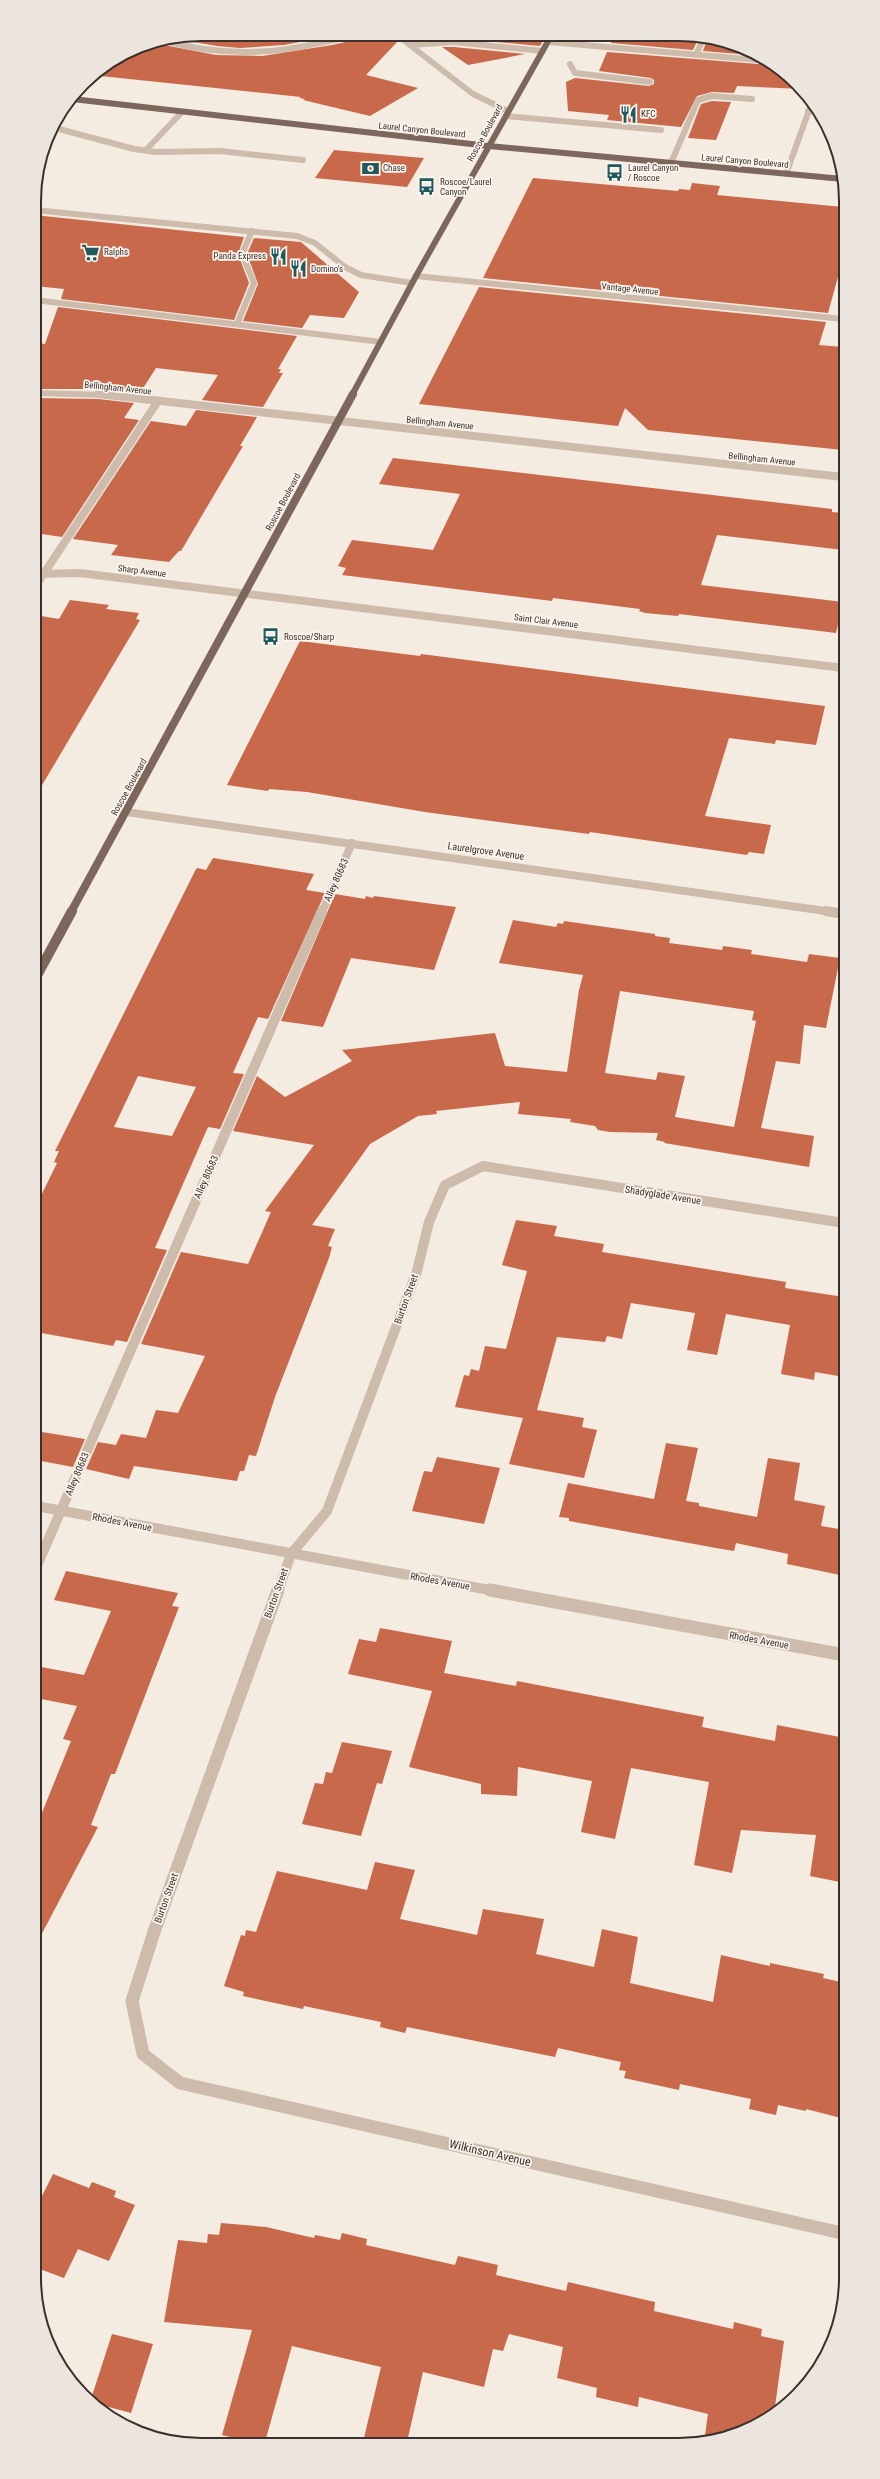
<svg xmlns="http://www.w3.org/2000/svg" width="880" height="2479" viewBox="0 0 880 2479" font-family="'Roboto Condensed',sans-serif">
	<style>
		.building { fill: #c8694b; fill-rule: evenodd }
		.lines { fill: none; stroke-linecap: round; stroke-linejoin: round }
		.service-far2 { stroke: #cdbbac; stroke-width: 6 }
		.service-far1 { stroke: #cdbbac; stroke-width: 8 }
		.service { stroke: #cdbbac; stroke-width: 10 }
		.minor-far3 { stroke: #cdbbac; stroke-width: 6 }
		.minor-far2 { stroke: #cdbbac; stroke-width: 8 }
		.minor-far1 { stroke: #cdbbac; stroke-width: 10 }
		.minor { stroke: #cdbbac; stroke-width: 13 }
		.primary-far2 { stroke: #7d675c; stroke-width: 6 }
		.primary-far1 { stroke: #7d675c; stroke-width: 8 }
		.primary { stroke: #7d675c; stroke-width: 10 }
		.labels { text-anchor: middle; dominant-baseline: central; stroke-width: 3.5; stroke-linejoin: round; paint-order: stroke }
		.far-poi-label { font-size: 9px; fill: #3b302b; stroke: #fbf5ee; text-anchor: start }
		.far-street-label { font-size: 9px; fill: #3b302b; stroke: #fbf5ee }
		.street-label { font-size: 10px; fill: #3b302b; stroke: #fbf5ee }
		.near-street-label { font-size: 12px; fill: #3b302b; stroke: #fbf5ee }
		.rim { fill: none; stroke: #3b302b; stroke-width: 2 }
	</style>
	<rect width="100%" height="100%" fill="#f4ebe1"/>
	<g class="building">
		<path d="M201,34L334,35H337L284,45L240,48L217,46L176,39Z"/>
		<path d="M362,35H393L398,41L366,75L418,88L370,116L303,100L305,99L299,98L301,97L91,75L137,47L161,42L164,45L216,55L262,56L332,45L359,39Z"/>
		<path d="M424,35L511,36H546L540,46L454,38L430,39Z"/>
		<path d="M614,37H699L693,50L611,43Z"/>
		<path d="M708,37H712L762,56L703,51Z"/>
		<path d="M442,47H454L525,54L468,65Z"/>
		<path d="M607,52L769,65L772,64L802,89L737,86L734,93L712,92L697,96L681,127L607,120L609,115L568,111L566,82L575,78L649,86L654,84V80L651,78L599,71Z"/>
		<path d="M712,101L731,102L716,140L688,138L701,104Z"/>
		<path d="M334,150L424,158L407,187L315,178Z"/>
		<path d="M533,178L678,191L679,189L690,190L692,183L720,186L717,195L843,207V277H838L828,313L483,278Z"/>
		<path d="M34,215L244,237L238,254L249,283L234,320L61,299L64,289L35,286Z"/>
		<path d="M254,238L301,242L359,292L344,318L310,315L302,328L243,321L258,284L247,254Z"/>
		<path d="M479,287L826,322L819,345L843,347V450L648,430L625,408L618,426L419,404Z"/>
		<path d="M58,307L297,336L278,369H281L279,373H283L263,407L202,400L218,375L156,368L140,393L99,389H35V343L45,344Z"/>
		<path d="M35,398L98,399L134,403L124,418L139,420L62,537L35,533Z"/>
		<path d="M196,410L257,417L240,446H243L181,551H179L169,562L111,555L118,545L73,539L151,421L186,426Z"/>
		<path d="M393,458L832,509V512L843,513V550L717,535L701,585L843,602L836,633L679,614L678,616L645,613L639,611L640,609L553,598L552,601L342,575L346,568L338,566L352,540L433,550L460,494L379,484Z"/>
		<path d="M70,600L109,605L106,609L139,613L136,619L140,620L35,797V615L59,619Z"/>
		<path d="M300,641L420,656L421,654L825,706L816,745L776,740L775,744L729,738L705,816L771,825L764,854L749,852L747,855L590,832L589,834L425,812L307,792L269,789L268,791L227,785Z"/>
		<path d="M213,858L314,874L306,890L325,893L268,1019L258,1017L233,1073L244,1074L220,1129L208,1127L155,1248L167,1250L127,1342L116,1340L113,1346L36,1332V1206L57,1163L54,1162L59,1151H55L195,871L197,868L206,870ZM138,1076L196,1087L172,1136L114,1127Z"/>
		<path d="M335,894L365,899L366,896L373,898L374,896L456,907L434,970L351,958L323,1027L281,1021Z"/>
		<path d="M513,920L556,927L558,923L563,924L564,921L655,934V936L670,938L669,943L722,950L723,946L752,950L751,954L807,962L809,954L840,958L826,1028L804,1025L800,1064L776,1061L761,1128L814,1136L809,1167L664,1143L665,1142L656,1140L658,1133L610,1132L598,1130L595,1126L570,1122L571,1119L518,1114L520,1102L436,1111L437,1114L418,1116L370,1144L312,1225L335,1229L328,1246L332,1247L329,1258L275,1397L256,1456L249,1455L244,1471H240L237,1481L134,1466L129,1479L86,1469L98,1442L116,1445L121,1434L146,1438L156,1410L178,1413L205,1356L141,1344L181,1252L248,1264L271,1212L265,1211L314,1145L233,1131L257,1076L285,1097L352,1061L342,1050L495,1033L505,1066L567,1072L579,990L583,975L499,963ZM620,991L754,1011L752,1020L756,1021L734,1127L675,1117L685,1076L658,1072L656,1080L605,1073Z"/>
		<path d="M516,1220L557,1226L554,1236L604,1244L602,1252L786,1282L785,1288L844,1297V1377L815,1372L814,1380L781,1374L790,1325L726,1314L717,1355L687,1350L695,1313L631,1303L622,1339L607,1336L605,1342L557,1337L537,1410L584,1418L582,1427L597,1430L584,1478L509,1464L523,1418L455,1407L464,1375L469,1376L471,1369L479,1371L485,1346L506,1349L527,1271L502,1265Z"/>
		<path d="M36,1431L85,1439L73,1467L36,1460Z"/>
		<path d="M666,1443L698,1448L686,1501L699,1503V1506L757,1517L768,1458L800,1463L794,1500L825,1506L821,1526L845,1530L840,1575L787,1564L788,1554L736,1543L734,1551L716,1548L569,1521V1518L559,1517L568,1483L654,1499Z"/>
		<path d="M437,1457L500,1468L484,1524L412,1511L424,1471L432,1472Z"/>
		<path d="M66,1571L178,1593L172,1606L179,1607L115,1774H111L91,1825L98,1827L37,1943V1825L71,1741L63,1739L77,1706L36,1698V1666L84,1675L111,1611L54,1600Z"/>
		<path d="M380,1628L452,1641L444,1673L516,1686L517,1681L704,1717L702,1727L775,1741L777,1725L845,1738V1883L810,1876L816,1835L741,1830L732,1873L694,1865L709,1782L631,1768L615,1839L581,1832L592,1781L518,1767L517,1796L481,1794V1784L409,1767L432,1691L348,1674L359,1639L376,1642Z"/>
		<path d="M342,1742L392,1751L382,1784L377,1783L361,1836L302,1824L315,1783L323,1784L326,1772L332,1773Z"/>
		<path d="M375,1862L415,1870L400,1919L477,1935L483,1909L544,1919L536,1954L594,1967L602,1929L638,1937L630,1983L713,2002L721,1955L770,1966V1963L824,1974L823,1978L845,1983V2119L806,2109V2111L778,2105L776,2115L749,2109L751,2099L680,2084L679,2090L624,2078L626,2071L619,2070L621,2062L558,2048L555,2057L407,2027L405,2033L380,2027L381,2022L304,2006L303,2009L243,1996L244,1992L224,1986L241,1935L245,1936L246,1930L256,1932L277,1871L367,1890Z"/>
		<path d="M53,2174L89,2188L92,2182L116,2191L114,2197L135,2205L109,2261L78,2249L64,2278L37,2268V2206Z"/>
		<path d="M221,2223L266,2227L314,2238L315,2235L340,2240L342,2233L367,2239L366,2245L455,2265L458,2256L498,2265L496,2275L566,2291L568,2282L655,2302L654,2311L733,2329L734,2322L762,2329L761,2336L784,2341L774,2414L763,2423L712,2442H704L708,2414L639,2397L638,2407L596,2397L597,2388L557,2378L563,2347L509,2334L503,2351L493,2349L484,2387L423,2372L407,2442H363L381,2367L292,2346L265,2442H251L222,2435L252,2330L164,2322L178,2240L207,2243L208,2234L219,2235Z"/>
		<path d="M112,2334L153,2344L131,2413L90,2402Z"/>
	</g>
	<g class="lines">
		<g class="service-far2">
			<path d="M165,41C240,61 284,51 358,35"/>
			<path d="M548,42L769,61"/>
			<path d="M410,45L454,42L543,51"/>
			<path d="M696,55L704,37"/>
			<path d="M570,64L575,73L650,82"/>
			<path d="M808,111L819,112"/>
			<path d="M506,116L661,130"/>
			<path d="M59,129L134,149L156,152L220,151L303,160"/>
			<path d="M146,150L182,112"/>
			<path d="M671,163L698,100L712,96L752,99"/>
			<path d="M34,210L297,236L315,243L345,267L361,275L412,283"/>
			<path d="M35,300L381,342"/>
			<path d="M237,324L254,283L242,254L252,231"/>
		</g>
		<g class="service-far1">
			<path d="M35,587L158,401"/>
			<path d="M322,912L352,843"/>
		</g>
		<path class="service" d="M36,1568L322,911"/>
		<g class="minor-far3">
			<path d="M397,35L473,94L508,111"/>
			<path d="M786,174L812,102"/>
			<path d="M416,276L843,319"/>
			<path d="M35,393L107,395"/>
		</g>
		<g class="minor-far2">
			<path d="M98,394L843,477"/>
			<path d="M35,574L80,573L843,668"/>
			<path d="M126,812L833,912"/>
		</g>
		<g class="minor-far1">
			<path d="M826,911L844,914"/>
			<path d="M36,1506L495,1591"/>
			<path d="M278,1591L291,1554L327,1511L417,1271L429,1222L445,1185L483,1166L844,1223"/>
		</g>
		<g class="minor">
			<path d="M278,1590L154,1932L132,2001L143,2054L180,2083L846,2234"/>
			<path d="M490,1590L845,1655"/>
		</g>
		<g class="primary-far2">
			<path d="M72,99L489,146L843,179"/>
			<path d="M352,395L416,276L551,36"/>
		</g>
		<path class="primary-far1" d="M71,912L353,394"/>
		<path class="primary" d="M35,979L72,911"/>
	</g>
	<defs>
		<symbol id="restaurant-bare" viewBox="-9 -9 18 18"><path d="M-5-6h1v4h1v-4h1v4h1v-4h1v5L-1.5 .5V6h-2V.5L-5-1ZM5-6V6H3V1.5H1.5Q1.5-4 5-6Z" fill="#1f5a5e" stroke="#fbf5ee" stroke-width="2.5" paint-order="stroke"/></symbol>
		<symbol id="bank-bare" viewBox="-9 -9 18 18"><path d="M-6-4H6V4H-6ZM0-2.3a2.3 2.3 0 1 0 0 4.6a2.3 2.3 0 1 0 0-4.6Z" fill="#1f5a5e" stroke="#fbf5ee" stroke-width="2.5" paint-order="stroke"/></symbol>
		<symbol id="bus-bare" viewBox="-9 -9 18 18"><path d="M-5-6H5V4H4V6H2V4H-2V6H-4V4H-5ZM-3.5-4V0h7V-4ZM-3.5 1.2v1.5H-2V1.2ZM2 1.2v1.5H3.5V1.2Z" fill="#1f5a5e" stroke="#fbf5ee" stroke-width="2.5" paint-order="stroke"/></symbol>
		<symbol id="supermarket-bare" viewBox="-9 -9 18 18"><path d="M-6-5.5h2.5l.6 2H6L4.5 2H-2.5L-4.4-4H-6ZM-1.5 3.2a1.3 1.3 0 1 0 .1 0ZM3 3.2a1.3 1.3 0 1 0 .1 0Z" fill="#1f5a5e" stroke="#fbf5ee" stroke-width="2.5" paint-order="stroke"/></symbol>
	</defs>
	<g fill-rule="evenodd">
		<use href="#restaurant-bare" x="616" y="102" width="25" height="25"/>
		<use href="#bank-bare" x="358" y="156" width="25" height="25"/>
		<use href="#bus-bare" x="602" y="160" width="25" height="25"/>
		<use href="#bus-bare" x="414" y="174" width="25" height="25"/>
		<use href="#supermarket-bare" x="78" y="240" width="25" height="25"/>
		<use href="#restaurant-bare" x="266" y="244" width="25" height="25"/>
		<use href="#restaurant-bare" x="286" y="256" width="25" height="25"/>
		<use href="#bus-bare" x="258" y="624" width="25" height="25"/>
	</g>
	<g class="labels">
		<g class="far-poi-label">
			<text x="641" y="114">KFC</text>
			<text x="383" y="168">Chase</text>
			<text x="628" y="168">Laurel Canyon<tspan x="628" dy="10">/ Roscoe</tspan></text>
			<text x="440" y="182">Roscoe/Laurel<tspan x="440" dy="10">Canyon</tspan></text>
			<text x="104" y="252">Ralphs</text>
			<text x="266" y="256" text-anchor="end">Panda Express</text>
			<text x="311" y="269">Domino's</text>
			<text x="284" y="637">Roscoe/Sharp</text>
		</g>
		<g class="far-street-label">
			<text transform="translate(422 130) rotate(6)">Laurel Canyon Boulevard</text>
			<text transform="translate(485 133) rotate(-61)">Roscoe Boulevard</text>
			<text transform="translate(745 161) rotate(5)">Laurel Canyon Boulevard</text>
			<text transform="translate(630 289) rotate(6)">Vantage Avenue</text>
			<text transform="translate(118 388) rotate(6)">Bellingham Avenue</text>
			<text transform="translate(440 423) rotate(6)">Bellingham Avenue</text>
			<text transform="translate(762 459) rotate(6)">Bellingham Avenue</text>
			<text transform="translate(283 502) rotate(-62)">Roscoe Boulevard</text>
			<text transform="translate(142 571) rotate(7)">Sharp Avenue</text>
			<text transform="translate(546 621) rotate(7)">Saint Clair Avenue</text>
			<text transform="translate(129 787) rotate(-61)">Roscoe Boulevard</text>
		</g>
		<g class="street-label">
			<text transform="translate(486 851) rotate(8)">Laurelgrove Avenue</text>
			<text transform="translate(336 880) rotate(-66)">Alley 80683</text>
			<text transform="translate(206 1177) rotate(-66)">Alley 80683</text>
			<text transform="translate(663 1195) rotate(9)">Shadyglade Avenue</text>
			<text transform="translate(406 1299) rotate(-70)">Burton Street</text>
			<text transform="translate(77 1474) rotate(-67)">Alley 80683</text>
			<text transform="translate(122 1522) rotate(11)">Rhodes Avenue</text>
			<text transform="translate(440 1581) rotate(10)">Rhodes Avenue</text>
			<text transform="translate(276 1593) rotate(-70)">Burton Street</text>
			<text transform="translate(759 1640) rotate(10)">Rhodes Avenue</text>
			<text transform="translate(166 1898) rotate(-70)">Burton Street</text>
		</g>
		<g class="near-street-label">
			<text transform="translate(490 2153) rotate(13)">Wilkinson Avenue</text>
		</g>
	</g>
	<path d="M0 0H880V2479H0ZM201 41H679A160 160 0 0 1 839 201V2278A160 160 0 0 1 679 2438H201A160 160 0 0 1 41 2278V201A160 160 0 0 1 201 41Z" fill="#ece5de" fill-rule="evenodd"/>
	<path class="rim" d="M201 41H679A160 160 0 0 1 839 201V2278A160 160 0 0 1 679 2438H201A160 160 0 0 1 41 2278V201A160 160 0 0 1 201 41Z"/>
</svg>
